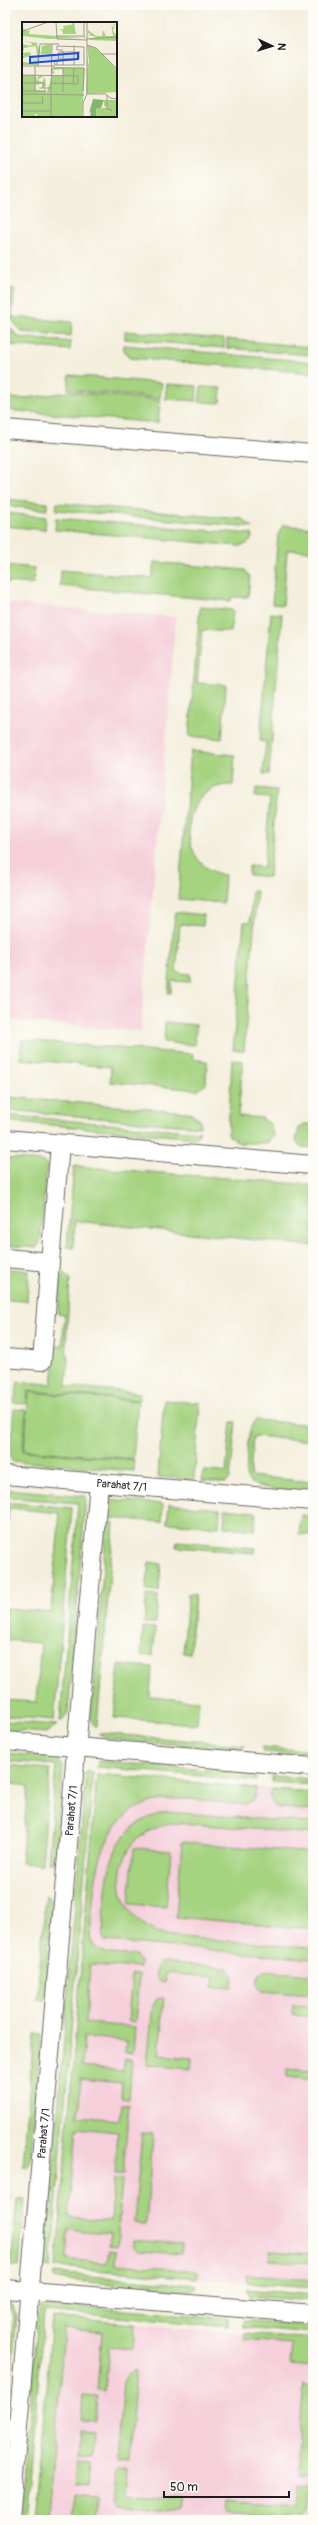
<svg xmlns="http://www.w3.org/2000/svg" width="318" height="2525" viewBox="0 0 318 2525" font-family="Pangolin,sans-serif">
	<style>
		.built { fill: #f5cfda }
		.green { fill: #a5d380; stroke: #60784e }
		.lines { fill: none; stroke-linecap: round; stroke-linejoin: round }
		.minor-casing { stroke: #686660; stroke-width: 20 }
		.minor { stroke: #fff; stroke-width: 18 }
		.labels { text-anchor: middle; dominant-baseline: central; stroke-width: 4; stroke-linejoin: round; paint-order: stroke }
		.street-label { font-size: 11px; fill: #1c1c1c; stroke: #fdfcf7 }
		.inset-road { fill: none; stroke: #9e9b90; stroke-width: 1 }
		.view { fill: #1d4ed8; fill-opacity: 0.15; stroke: #1d4ed8; stroke-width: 2 }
		.inset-edge { fill: none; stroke: #1c1c1c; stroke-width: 2 }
	</style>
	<rect width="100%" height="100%" fill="#fdfcf7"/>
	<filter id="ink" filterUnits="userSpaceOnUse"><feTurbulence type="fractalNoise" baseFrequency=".025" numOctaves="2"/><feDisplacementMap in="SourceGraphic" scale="8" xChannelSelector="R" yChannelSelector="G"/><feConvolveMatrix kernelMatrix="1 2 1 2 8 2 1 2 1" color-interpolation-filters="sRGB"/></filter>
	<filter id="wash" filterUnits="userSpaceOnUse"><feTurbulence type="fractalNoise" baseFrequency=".012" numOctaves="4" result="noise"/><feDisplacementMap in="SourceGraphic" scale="16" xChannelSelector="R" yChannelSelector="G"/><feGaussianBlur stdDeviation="0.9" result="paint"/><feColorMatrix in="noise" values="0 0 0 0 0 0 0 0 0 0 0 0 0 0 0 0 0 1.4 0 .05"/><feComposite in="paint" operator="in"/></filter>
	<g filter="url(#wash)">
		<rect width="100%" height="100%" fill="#f4efdd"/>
		<g class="built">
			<path d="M5,603L176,617L141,1031L5,1020Z"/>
			<path d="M97,1774L313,1792V2288L55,2267Z"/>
			<path d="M52,2317L313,2339V2520H35Z"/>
		</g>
		<g class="green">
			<path d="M5,289L14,290L12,317L72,322L71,336L22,332L5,311Z"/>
			<path d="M5,321L18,337L71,342L70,350L11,345L5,338Z"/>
			<path d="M125,331L224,339V348L125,339Z"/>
			<path d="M227,339L309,347L308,355L227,348Z"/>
			<path d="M124,345L313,362V373L130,358L124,350Z"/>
			<path d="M69,375L162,383L160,398L68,390Z"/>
			<path d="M167,384L197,386L196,401L165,399Z"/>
			<path d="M201,387L221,388L220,403L199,402Z"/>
			<path d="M68,392L160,400L158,423L5,410V397L20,399Z"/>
			<path d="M5,499L47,503V510L5,506Z"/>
			<path d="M57,503L242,519L253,527L56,510Z"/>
			<path d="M5,513L46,517L45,530L5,526Z"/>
			<path d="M56,518L252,534C252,542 247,545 239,546L55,530Z"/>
			<path d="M283,525L313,528V551L287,550L283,605L272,604L278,535Z"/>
			<path d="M154,562L245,570L250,577L248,597H231V601L60,586L61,570L152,578Z"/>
			<path d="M5,565L34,568L33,584L5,582Z"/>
			<path d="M200,607L233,610L231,632L202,630L197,683L226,685L222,739L189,736Z"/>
			<path d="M271,613L282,614L269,774H263L266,742L260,741Z"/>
			<path d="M191,751L235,755L233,785C179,782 173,867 225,875L223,903L178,899Z"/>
			<path d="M256,788L277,790L269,877L249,875V866L264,867L270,798L255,797Z"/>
			<path d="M252,891H257L244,1051L233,1050L244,922H250Z"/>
			<path d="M175,912L204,915L203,926L180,924L176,972L190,974V982L172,981L171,993H168Z"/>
			<path d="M165,1022L196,1025L195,1045L164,1042Z"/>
			<path d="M22,1040L193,1054L192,1059L207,1061L206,1084L198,1090L110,1082L111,1067L20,1059Z"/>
			<path d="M232,1060L243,1061L238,1116L262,1118L271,1125L273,1135L267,1143H239L228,1135Z"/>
			<path d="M7,1097L188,1112L200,1120V1127L6,1110Z"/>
			<path d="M5,1115L200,1132L196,1138L5,1121Z"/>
			<path d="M305,1124H313V1148L301,1147L296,1141L299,1128Z"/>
			<path d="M5,1158L42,1161L47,1165L40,1243L36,1248L5,1245Z"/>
			<path d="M74,1166L313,1185V1246L75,1221L73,1248L67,1247Z"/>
			<path d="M5,1268L29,1271L27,1301L5,1300Z"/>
			<path d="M65,1273L70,1278L66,1346L68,1359L66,1386L140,1393L139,1400L28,1391L27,1404L14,1403L18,1382L52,1384L56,1346H62L65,1315L58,1314L61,1277Z"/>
			<path d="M29,1392L138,1401L133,1459L24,1450Z"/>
			<path d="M164,1400L200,1403L194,1480L158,1477Z"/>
			<path d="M14,1409L26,1410L23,1451L134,1460V1471L12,1461L10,1457Z"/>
			<path d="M256,1420L313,1425V1441L253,1436L250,1476L312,1482L311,1491C296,1490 249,1492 246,1476C247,1464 246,1426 256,1420Z"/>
			<path d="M231,1422H236L230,1479L225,1483L202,1481L203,1471L226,1472Z"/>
			<path d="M5,1489L86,1496L68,1712L62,1721H60L78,1503L5,1497Z"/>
			<path d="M109,1499L163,1504L162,1522L108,1518Z"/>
			<path d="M5,1502L72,1508L54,1720L5,1716V1700L36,1702L41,1643L6,1640L5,1645V1608L51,1612L60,1513L9,1508L7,1531H5Z"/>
			<path d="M169,1504L220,1509L219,1527L167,1523Z"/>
			<path d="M225,1509L256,1512L255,1530L224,1527Z"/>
			<path d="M301,1515L313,1516V1535L299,1534Z"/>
			<path d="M107,1522L114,1523L97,1726H94L91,1719Z"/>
			<path d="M177,1541L256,1548L255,1553L176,1547Z"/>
			<path d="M149,1562L161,1564L159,1591L146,1590Z"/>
			<path d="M188,1594H195L190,1654L183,1653Z"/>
			<path d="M146,1595L158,1596L156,1623H144Z"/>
			<path d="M143,1627L155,1628L153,1656L141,1655Z"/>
			<path d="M119,1664L152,1667L150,1697L199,1701L197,1724L114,1718Z"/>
			<path d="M5,1721L57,1725L46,1733L5,1730Z"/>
			<path d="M99,1734V1733L245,1745L240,1750L109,1739Z"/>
			<path d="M261,1747L313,1751V1756L264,1752Z"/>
			<path d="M5,1753L55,1757L63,1766L55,1863H48L56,1765L5,1761Z"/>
			<path d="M98,1761L257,1774L256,1781L97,1767Z"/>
			<path d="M5,1765L50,1769L42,1864L21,1863L28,1786L5,1783Z"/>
			<path d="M86,1772H93L51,2267L45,2266Z"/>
			<path d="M97,1774L256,1788L254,1799L245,1805C218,1803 188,1796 162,1800C94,1811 95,1884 90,1936C94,1958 118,1953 136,1956L140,1962V1968L90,1965L86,2023L135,2027L133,2053H125L126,2041L84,2037L82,2067L123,2071L125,2059H132L129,2099L121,2098L122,2083L81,2079L78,2116L119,2120L121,2104H129L123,2174H115L118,2132L77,2128L69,2218L111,2221L114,2179H122L117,2246L109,2245L110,2233L68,2230L66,2259L107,2263L109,2250L116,2251L115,2264L197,2271V2278L56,2267Z"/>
			<path d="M272,1776L313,1779V1785L272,1782Z"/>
			<path d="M271,1789L313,1792V1811L276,1807L271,1800Z"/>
			<path d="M168,1812L313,1823V1834L181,1823C106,1825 98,1921 171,1936L313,1948V1959L105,1941L103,1937C107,1883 102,1825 168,1812Z"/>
			<path d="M182,1842L313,1853V1929L176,1917Z"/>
			<path d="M134,1848L171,1851L166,1907L129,1904Z"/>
			<path d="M46,1895L52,1901L44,2001L37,2000Z"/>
			<path d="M160,1962L228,1968L233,1975L232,1988L213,1987L214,1977L166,1973L165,1983L159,1982L155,1975Z"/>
			<path d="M263,1971L313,1975V1995L261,1991L257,1984L258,1976Z"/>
			<path d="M132,1974H139L135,2022L128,2021Z"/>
			<path d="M164,1998L159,2055L192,2058L191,2069L147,2065L153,2005L157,1999Z"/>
			<path d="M293,2005L313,2006V2017L292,2015Z"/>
			<path d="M34,2034H41L30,2163L27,2167L23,2166Z"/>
			<path d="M287,2069L313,2071V2080L287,2077Z"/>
			<path d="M142,2133L153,2134L146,2224L134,2223Z"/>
			<path d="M313,2165V2236H307Z"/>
			<path d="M5,2195H10L5,2258Z"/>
			<path d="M17,2199H25L19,2267L11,2266Z"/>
			<path d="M133,2240L182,2244L181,2254L139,2251L133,2245Z"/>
			<path d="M270,2251L313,2254V2263L269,2260Z"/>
			<path d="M55,2273L196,2285V2287L191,2291L54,2279Z"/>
			<path d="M247,2275L313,2280V2288L247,2283Z"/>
			<path d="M246,2289L313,2295V2301L250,2296Z"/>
			<path d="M5,2301L11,2304L17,2315L10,2389L6,2392L14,2315Z"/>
			<path d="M45,2304L228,2318V2326L44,2311L27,2520H21L38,2315L40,2308Z"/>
			<path d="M52,2317L135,2324L133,2349L109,2347L105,2391L97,2390L102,2332L64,2329L49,2517L72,2520L75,2495L97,2497L95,2520H35Z"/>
			<path d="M243,2320L313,2326V2333L243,2327Z"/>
			<path d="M245,2333L313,2339V2367L290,2365L292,2344L244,2340Z"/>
			<path d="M136,2370L129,2460L116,2459L123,2383L128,2374Z"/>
			<path d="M304,2383L313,2389L309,2475L296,2474Z"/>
			<path d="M83,2395L97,2396L95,2421L81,2420Z"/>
			<path d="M80,2430L94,2431L92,2457L78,2456Z"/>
			<path d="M77,2461L91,2463L89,2486L75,2485Z"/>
			<path d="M116,2467L128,2468L126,2494L183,2499L181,2511L116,2505L113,2501Z"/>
			<path d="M295,2484L308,2485L305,2513L298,2520L225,2515L226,2502L293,2508Z"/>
		</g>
	</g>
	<g filter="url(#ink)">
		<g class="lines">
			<defs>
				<g id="minor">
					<path d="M5,429L313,454"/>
					<path d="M5,1139L313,1165"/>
					<path d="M5,1258L50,1262L42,1361L5,1358"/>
					<path d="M50,1262L60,1144"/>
					<path id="s1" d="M5,1475L313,1501"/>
					<path d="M5,1741L313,1767"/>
					<path d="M5,2289L313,2314"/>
					<path id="s2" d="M10,2520L99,1483"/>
				</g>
			</defs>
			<use href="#minor" class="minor-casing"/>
			<use href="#minor" class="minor"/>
		</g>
	</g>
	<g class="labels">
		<g class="street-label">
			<text stroke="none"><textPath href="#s1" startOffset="117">Parahat 7/1</textPath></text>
			<text stroke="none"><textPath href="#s2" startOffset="712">Parahat 7/1</textPath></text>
			<text stroke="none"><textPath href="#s2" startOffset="388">Parahat 7/1</textPath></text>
		</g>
	</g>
	<g transform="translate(22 22)">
		<rect width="95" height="95" fill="#f4efdd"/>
		<path d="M52,0L54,12H41L40,8H34L42,7L41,4L49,3ZM89,2L90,5L93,3L90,2H93L91,9L94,13L95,10V19L66,18L74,15L66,13L69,12L66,11V8L74,14H80L81,8L84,14H91ZM0,6L6,9L8,7L7,12L63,16L27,17L0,14ZM0,19L16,21L14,23L16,24L19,32L20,24L29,22V33L17,32L16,43H0V40L14,41L15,39L16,41L14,24L2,26L1,31L8,30L9,34L0,36L2,33L0,32V22L9,24L10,21ZM65,23L74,26L95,48V70L66,72L64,70L65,46L67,45L65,44V32L66,43L67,40ZM34,45L63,46L60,95H29V90V95H13L16,92H13V95H0V64L3,62L1,63L0,53H13L15,58L16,54H22L15,58L20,60L23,55L24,64L20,67L15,66L20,65L21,61L16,62L17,64L13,62L14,68L22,69L23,66L24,69V66V71L25,70L30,54L41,53V47L30,48L33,50L30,53V46ZM82,78H95V95H76L74,87L86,85L82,84Z" fill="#a5d380"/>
		<path d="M71,77L82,78L79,86L74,87L75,95H68L69,89L67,91Z" fill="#84b56e"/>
		<path class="inset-road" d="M34,0L35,17L65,18M1,9L26,0M34,14H62L63,16M62,14V0M64,17L95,15M52,23V30H58M65,23L74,26L95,47M79,32H95M36,37H57V30M36,39L37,30H52V43M35,43V39L32,38L33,43H62V25L35,24V28H41M41,43V29M0,44H33M16,44L18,22H37M31,46H62L61,69M0,53L56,54V62L29,61M0,61H23M21,61V66H29M51,62L52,46M0,69H24M13,69V44M41,70V46M29,71L30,22M0,72L62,73M65,72H84L88,76L95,77M85,73V87L90,88M0,81H21L20,74M0,89H29M29,95V73M61,95V81L65,72V0"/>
		<path class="view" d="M56,31V37L8,41V35Z"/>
		<rect width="95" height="95" class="inset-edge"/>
	</g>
	<rect width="318" height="2525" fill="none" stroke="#fdfcf7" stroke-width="20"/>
	<g transform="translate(272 46) rotate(94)" stroke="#fdfcf7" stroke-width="3" paint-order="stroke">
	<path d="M0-3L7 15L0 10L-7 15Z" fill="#1c1c1c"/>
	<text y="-6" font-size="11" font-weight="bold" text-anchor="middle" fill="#1c1c1c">N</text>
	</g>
	<path d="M164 2491v6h125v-6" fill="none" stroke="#1c1c1c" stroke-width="2"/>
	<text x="170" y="2491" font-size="12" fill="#1c1c1c" stroke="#fdfcf7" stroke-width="3" paint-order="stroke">50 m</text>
</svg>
